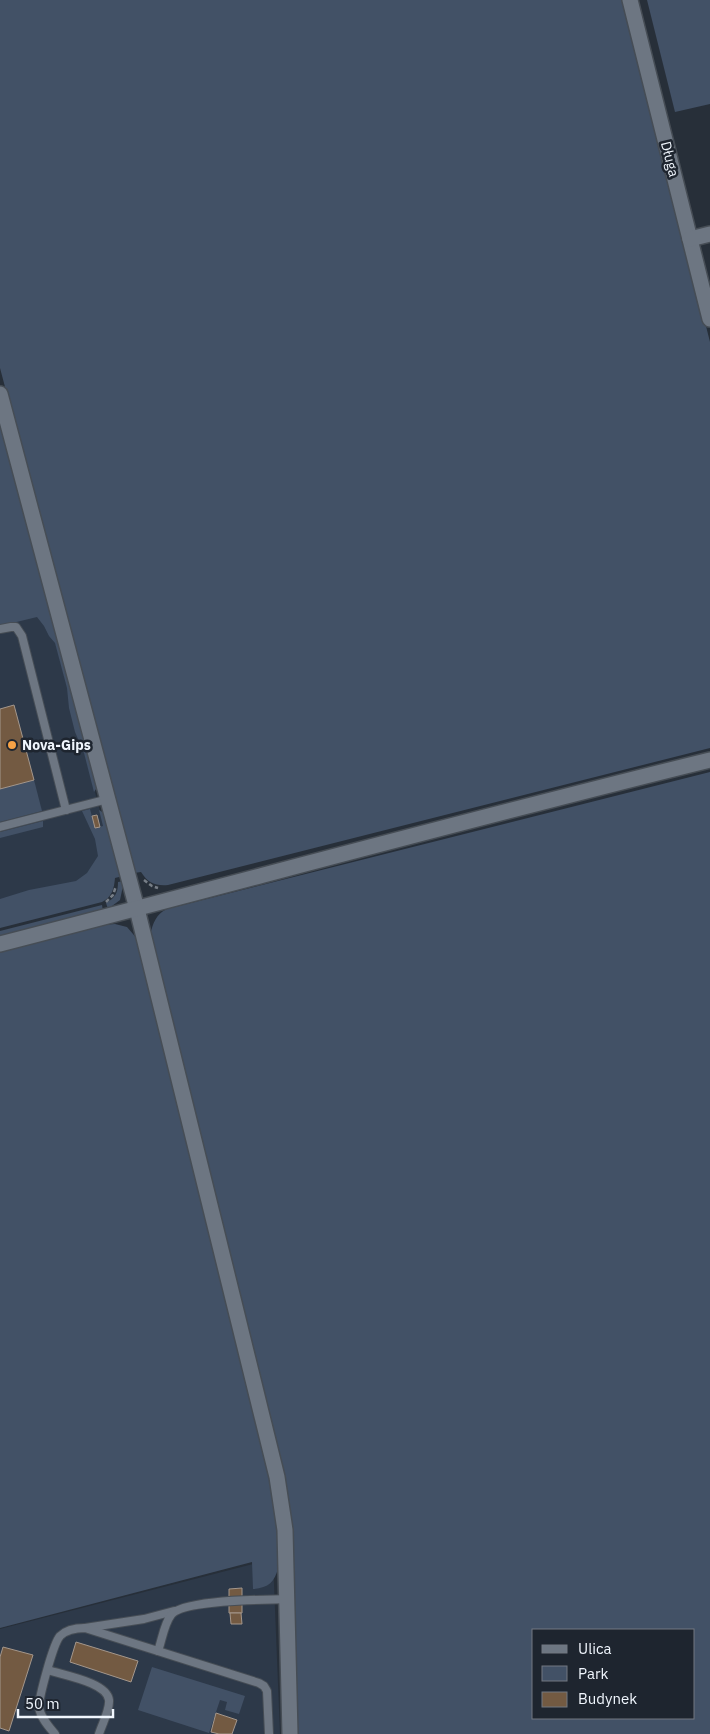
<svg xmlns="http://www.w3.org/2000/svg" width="710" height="1734" viewBox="0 0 710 1734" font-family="'IBM Plex Sans',sans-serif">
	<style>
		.built { fill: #2d3949 }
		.green { fill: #425166; fill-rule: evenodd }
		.building { fill: #735a42; stroke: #a4978c }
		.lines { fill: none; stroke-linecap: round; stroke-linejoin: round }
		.lane-casing { stroke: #464d55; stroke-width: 10 }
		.street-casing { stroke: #464d55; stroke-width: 18 }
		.path { stroke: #777e87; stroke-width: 2.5; stroke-dasharray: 4 2.5; stroke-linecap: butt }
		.lane { stroke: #6d7682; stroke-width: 8 }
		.street { stroke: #6d7682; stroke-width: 15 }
		.poi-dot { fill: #f6a246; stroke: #1e252f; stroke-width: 2 }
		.labels { text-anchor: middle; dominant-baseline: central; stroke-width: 5; stroke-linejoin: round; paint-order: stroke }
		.street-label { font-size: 14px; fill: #f0f6fd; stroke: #1e252f }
		.poi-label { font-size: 14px; font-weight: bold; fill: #f0f6fd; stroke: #1e252f; text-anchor: start }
	</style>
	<rect width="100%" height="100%" fill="#272f39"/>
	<g class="built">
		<path d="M47,610L111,853L92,891L0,914V622Z"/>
		<path d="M273,1559L280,1734H0V1629Z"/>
	</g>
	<g class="green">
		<path d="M0,0H624L710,342V748L168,885C155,886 148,883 141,872L134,873L0,368Z"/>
		<path d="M647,0H710V104L675,112Z"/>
		<path d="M0,411L98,786L94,792L84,753L75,732L69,708L67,688L55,643L49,636L44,626L37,617L0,626Z"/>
		<path d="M710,772V1734H296L291,1539L150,935C153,923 156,914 167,909ZM534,1630H694V1718H534Z"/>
		<path d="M34,780L42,811L0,822V789Z"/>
		<path d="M90,809L95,828L103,826L99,810L104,813L123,876L115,878C114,889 112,897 102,902L0,928V899L29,890L76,881L87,873L98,856L95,839L82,811Z"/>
		<path d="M43,821V827L0,838V832Z"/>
		<path d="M124,881L120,900L108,909L106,903C115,898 118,893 118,882Z"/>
		<path d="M102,905L103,911L0,937V931Z"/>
		<path d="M115,924L127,927L139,941L271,1476L279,1530L281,1567L278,1568C275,1582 268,1588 253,1589L252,1562L0,1628V951L102,925Z"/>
		<path d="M152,1667L245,1696L239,1714L225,1710L227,1702L220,1700L209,1733L138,1710Z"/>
	</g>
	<g class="building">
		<path d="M14,705L34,780L0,789V709Z"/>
		<path d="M97,815L100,827L95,828L92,816Z"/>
		<path d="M242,1588V1613H229V1589Z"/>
		<path d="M230,1613H241L242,1624H231Z"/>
		<path d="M76,1642L138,1661L131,1682L70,1662Z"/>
		<path d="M3,1647L33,1655L9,1731L0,1728V1657Z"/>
		<path d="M216,1713L237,1720L232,1734H219L211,1732Z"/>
	</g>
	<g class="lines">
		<defs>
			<g id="lane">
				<path d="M0,629L11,627H16L22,636L66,810"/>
				<path d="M0,827L108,799"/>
				<path d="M85,1628L144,1619L174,1611"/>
				<path d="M158,1651C162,1640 164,1624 171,1615C182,1599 266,1600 287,1599"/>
				<path d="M48,1670C62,1675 107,1682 109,1700C110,1710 102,1724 99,1734"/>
				<path d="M55,1734C49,1727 40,1717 39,1707C39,1697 53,1644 60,1636C66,1630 77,1628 85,1628L259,1683L264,1686L267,1691L269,1734"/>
			</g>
			<g id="street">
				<path d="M630,0L710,319"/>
				<path d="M690,239L710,234"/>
				<path d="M0,394L137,909L277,1477L285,1530L290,1734"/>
				<path d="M0,944C237,883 473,818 710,760"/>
			</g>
		</defs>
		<use href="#lane" class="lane-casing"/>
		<use href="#street" class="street-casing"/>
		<g class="path">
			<path d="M144,880L152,886L158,888"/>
			<path d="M106,902L113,895L116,886"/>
		</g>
		<use href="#lane" class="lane"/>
		<use href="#street" class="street"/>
	</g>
	<circle class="poi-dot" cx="12" cy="745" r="5"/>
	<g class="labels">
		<g class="street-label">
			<text transform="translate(670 159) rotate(76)">Długa</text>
		</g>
		<g class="poi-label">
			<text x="22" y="745">Nova-Gips</text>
		</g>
	</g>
	<rect x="532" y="1629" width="162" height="90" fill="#1e252f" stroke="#727981"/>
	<rect x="542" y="1645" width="25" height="8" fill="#6d7682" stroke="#727981"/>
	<text x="578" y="1654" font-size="15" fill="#f0f6fd">Ulica</text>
	<rect x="542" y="1666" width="25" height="15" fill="#425166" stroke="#727981"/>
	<text x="578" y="1679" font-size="15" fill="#f0f6fd">Park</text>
	<rect x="542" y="1692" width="25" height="15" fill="#735a42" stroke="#727981"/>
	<text x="578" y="1704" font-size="15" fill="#f0f6fd">Budynek</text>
	<path d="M18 1709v8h95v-8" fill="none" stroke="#f0f6fd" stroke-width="2.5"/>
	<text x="25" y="1709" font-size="15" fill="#f0f6fd" stroke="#1e252f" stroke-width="4" paint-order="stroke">50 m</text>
</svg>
